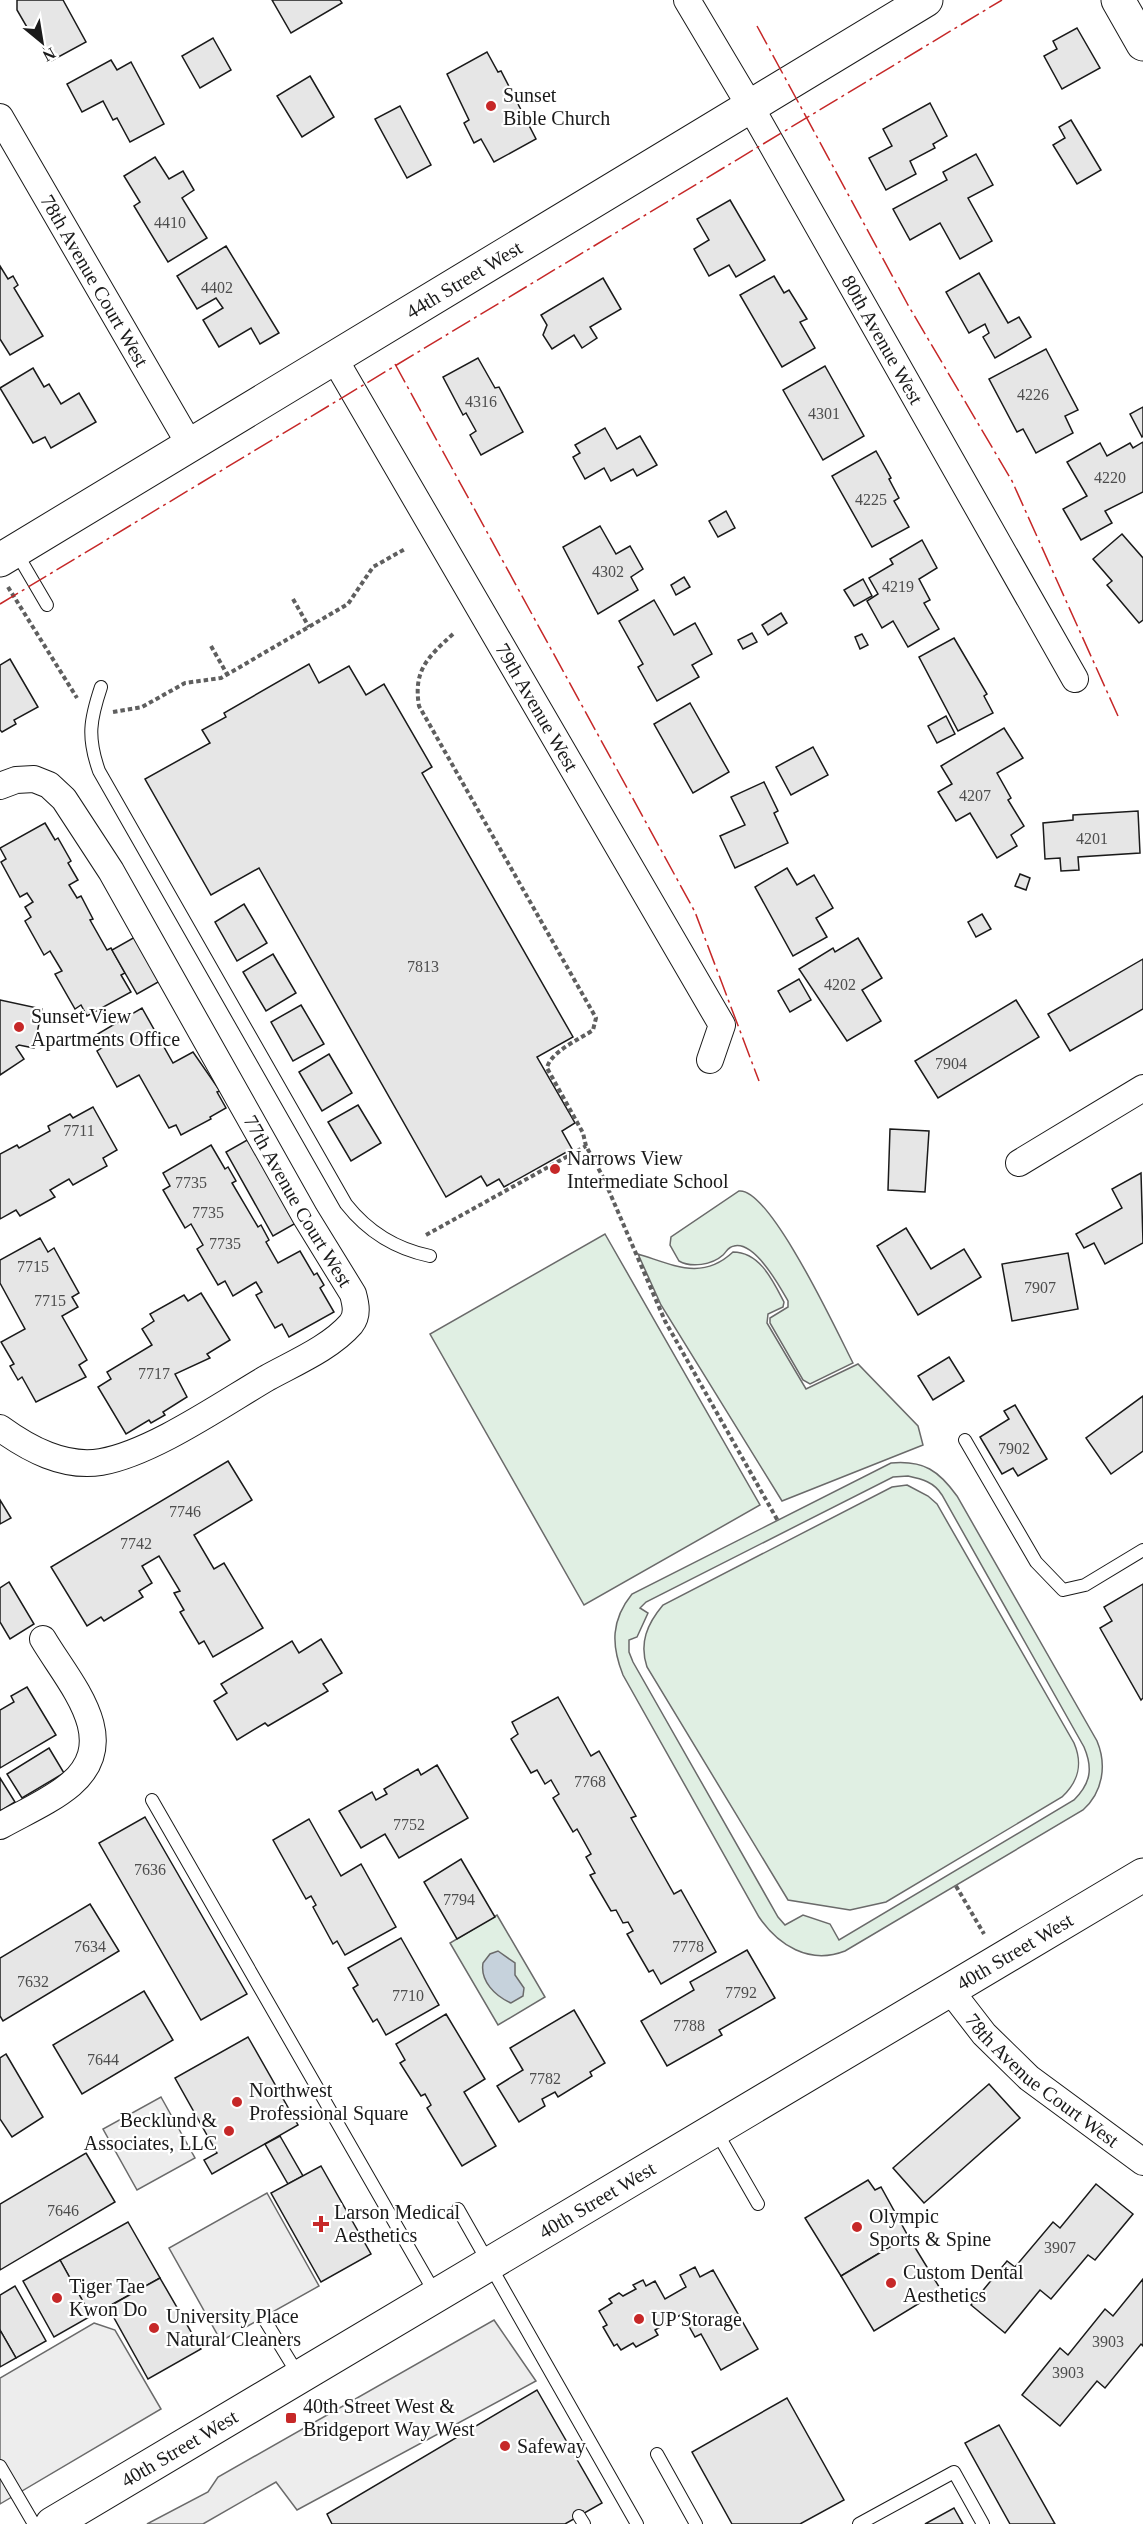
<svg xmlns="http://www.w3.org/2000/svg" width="1143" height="2524" viewBox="0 0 1143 2524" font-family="'Times New Roman',serif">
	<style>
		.green { fill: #e0efe3; stroke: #6a6a6a; stroke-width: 1.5; fill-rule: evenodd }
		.parking { fill: #ededed; stroke: #6a6a6a; stroke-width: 1.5 }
		.water { fill: #c6d2dc; stroke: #6a6a6a; stroke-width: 1.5 }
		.building { fill: #e6e6e6; stroke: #1a1a1a; stroke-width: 1.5 }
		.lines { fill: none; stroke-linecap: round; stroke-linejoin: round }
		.lane-casing { stroke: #1a1a1a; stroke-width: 14 }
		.street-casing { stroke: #1a1a1a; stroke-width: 28 }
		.secondary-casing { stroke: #1a1a1a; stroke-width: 35 }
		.path { stroke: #5f5f5f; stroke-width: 4; stroke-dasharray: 4.5 3; stroke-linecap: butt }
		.lane { stroke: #fff; stroke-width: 12 }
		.street { stroke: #fff; stroke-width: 26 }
		.secondary { stroke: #fff; stroke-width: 33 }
		.power { stroke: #c62828; stroke-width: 1.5; stroke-dasharray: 21 4.5 3 4.5; stroke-linecap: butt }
		.poi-dot { fill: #c62828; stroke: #fff; stroke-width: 2 }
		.labels { text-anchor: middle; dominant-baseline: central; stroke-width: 4.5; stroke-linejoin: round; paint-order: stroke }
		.number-label { font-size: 16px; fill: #4d4d4d }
		.poi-label { font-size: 20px; fill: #1a1a1a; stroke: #fff; text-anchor: start }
		.street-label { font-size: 20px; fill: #1a1a1a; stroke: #fff }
	</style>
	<rect width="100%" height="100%" fill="#fff"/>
	<g class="green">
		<path d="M739,1191C770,1187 838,1334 853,1363L810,1384L803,1380L770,1323V1318L788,1307V1301C780,1287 755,1241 734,1246C728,1247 727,1251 723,1255C712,1265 691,1268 679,1261L670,1245L671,1237Z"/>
		<path d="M605,1234L760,1505L584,1605L430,1334Z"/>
		<path d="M733,1252C760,1252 773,1281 784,1302L783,1307L768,1314L767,1323L806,1389L858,1364L918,1426L923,1445L782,1501L661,1305L638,1254C674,1265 702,1281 733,1252Z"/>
		<path d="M891,1463C924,1460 939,1471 957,1496L1097,1741C1107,1765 1103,1792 1083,1810L845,1951C809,1965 778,1945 759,1917L623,1675C611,1645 611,1620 632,1594ZM908,1476C922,1479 934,1482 942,1495L1084,1747C1093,1768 1091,1783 1074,1800L839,1940L830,1924L803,1915L785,1925L778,1917L633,1662L629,1652V1640L637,1637L648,1613L640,1608L646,1602L893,1477Z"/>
		<path d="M907,1485L928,1496L937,1504L1074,1743C1083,1764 1079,1781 1062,1797L886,1902L850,1910L788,1900L647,1667C639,1643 647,1624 663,1605L892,1487Z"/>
		<path d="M497,1915L545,1997L498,2025L450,1943Z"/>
	</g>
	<g class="parking">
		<path d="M161,2097L195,2158L137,2190L103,2129Z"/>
		<path d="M267,2193L319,2286L221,2341L169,2248Z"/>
		<path d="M494,2320L536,2381L297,2510L276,2482L203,2524H147L208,2492L218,2477Z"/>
		<path d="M94,2323L115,2330L161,2409L0,2504V2378Z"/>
	</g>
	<path class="water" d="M498,1951L515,1963V1975L524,1988L523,1996L511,2003C495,1996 480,1981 483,1963L490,1954Z"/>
	<g class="building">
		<path d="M17,0H63L86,42L51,61L35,33L28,29L17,10Z"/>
		<path d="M272,0H340L342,3L291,33Z"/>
		<path d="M1077,28L1100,68L1062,89L1044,56L1057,49L1053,41Z"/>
		<path d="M213,38L231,70L200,88L182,56Z"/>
		<path d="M487,52L498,72L501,71L536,139L494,162L481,139L474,143L464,123L469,120L447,74Z"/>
		<path d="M111,60L117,70L131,62L164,124L130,142L117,118L113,120L103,101L82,112L67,84Z"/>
		<path d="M310,76L334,117L302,137L277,96Z"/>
		<path d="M930,103L947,136L933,144L935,148L910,161L916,174L886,190L869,158L892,146L883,129Z"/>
		<path d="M400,106L431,165L407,178L375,119Z"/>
		<path d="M1071,120L1101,170L1077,184L1053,145L1065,138L1059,127Z"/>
		<path d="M976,154L993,185L968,198L992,241L960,259L940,223L910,240L893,209L947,180L943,172Z"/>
		<path d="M155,157L169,179L183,171L194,190L182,198L207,238L168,262L134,206L140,202L124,176Z"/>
		<path d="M730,200L765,260L736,277L729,265L709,276L694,249L709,240L697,219Z"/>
		<path d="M226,246L279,333L260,344L251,328L219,347L203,320L223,308L216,298L197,309L177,276Z"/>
		<path d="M0,266L8,279L13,276L18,285L14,288L43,336L10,355L0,339Z"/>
		<path d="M979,273L1008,323L1019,317L1031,337L995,358L983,337L989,333L985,324L969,333L946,292Z"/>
		<path d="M774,276L784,293L789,290L807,319L800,322L815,348L782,367L740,295Z"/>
		<path d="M603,278L621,309L590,327L597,338L582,348L574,335L552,349L543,335L547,325L541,315Z"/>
		<path d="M1046,349L1078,410L1065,416L1073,433L1036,453L1023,429L1017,432L989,379Z"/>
		<path d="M478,358L495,388L499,387L523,432L481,455L470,435L476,431L466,413L463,415L443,377Z"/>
		<path d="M825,366L864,436L823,460L783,390Z"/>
		<path d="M33,368L44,387L49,384L61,404L79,393L96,422L51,448L45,437L33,443L0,388Z"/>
		<path d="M1143,407V436L1142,437L1130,414Z"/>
		<path d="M605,428L617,449L640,436L657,465L637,476L633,469L611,481L604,468L585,479L573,457L580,453L575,445Z"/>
		<path d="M1143,442V492L1105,511L1112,523L1081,540L1063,509L1087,496L1067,462L1100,443L1107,456L1130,443L1133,448Z"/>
		<path d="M876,451L891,478L889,479L899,498L894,501L909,527L872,547L832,476Z"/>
		<path d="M726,511L735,528L718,537L709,521Z"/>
		<path d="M600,526L616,554L630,546L643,569L631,577L638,590L598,614L563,547Z"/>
		<path d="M1122,534L1143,558V620L1139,623L1107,585L1112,581L1093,559Z"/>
		<path d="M922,540L937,568L919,579L930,600L924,603L939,629L908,647L893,621L882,628L867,601L878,594L869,578L893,564L890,559Z"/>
		<path d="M684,577L690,587L676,595L671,585Z"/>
		<path d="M863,579L872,596L854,606L844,590Z"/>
		<path d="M654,600L674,635L695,623L712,654L692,665L699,677L657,701L638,667L643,664L619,621Z"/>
		<path d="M781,613L787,623L768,635L762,625Z"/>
		<path d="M752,633L757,642L743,649L738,640Z"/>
		<path d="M862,634L868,645L860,649L855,637Z"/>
		<path d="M954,638L987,694L984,696L993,713L958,731L919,657Z"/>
		<path d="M10,659L38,707L14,720L16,724L2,732L0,730V665Z"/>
		<path d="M309,664L319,683L349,666L366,695L384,684L432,767L422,773L573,1037L537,1057L575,1123L562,1131L572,1149L504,1187L499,1179L487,1186L481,1176L446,1197L259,868L211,895L145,779L210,743L202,730L226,717L224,713Z"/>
		<path d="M690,703L729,772L693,793L654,724Z"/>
		<path d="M946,716L955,734L937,743L928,726Z"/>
		<path d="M1004,728L1023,758L997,773L1011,798L1008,800L1024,826L1011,835L1017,846L997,858L970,813L956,821L938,792L952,784L941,766Z"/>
		<path d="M813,747L828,775L791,795L776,767Z"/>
		<path d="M764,782L778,811L774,813L788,843L735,868L720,836L745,825L731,797Z"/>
		<path d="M1138,811L1140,853L1078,857L1079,870L1061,871L1060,858L1045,859L1043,823L1073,820V815Z"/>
		<path d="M45,823L55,840L58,838L71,861L68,863L78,880L69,885L77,898L81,896L93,919L90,920L107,950L111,948L125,973L121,975L131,992L87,1016L81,1005L75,1009L55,974L62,971L50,951L44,955L25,921L31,917L25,907L33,902L27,893L20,897L1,862L6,859L0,848Z"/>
		<path d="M787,868L797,885L814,875L833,908L816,918L827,937L793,956L755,887Z"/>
		<path d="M1020,874L1030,878L1026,890L1015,886Z"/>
		<path d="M244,904L267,943L237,961L215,922Z"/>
		<path d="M982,914L991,929L976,937L968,922Z"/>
		<path d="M135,937L160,981L137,994L112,950Z"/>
		<path d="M858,938L882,978L862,990L881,1021L847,1041L799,969L833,948L835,952Z"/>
		<path d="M273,954L296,993L266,1011L243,972Z"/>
		<path d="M1143,959V1009L1070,1051L1048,1014Z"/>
		<path d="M799,979L811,1000L790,1012L778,991Z"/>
		<path d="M0,1000L42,1009L34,1048L19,1045L16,1047L24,1059L0,1075Z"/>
		<path d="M1016,1000L1039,1037L938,1098L915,1061Z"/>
		<path d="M301,1005L324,1044L293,1061L271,1022Z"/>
		<path d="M142,1008L173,1063L193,1052L220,1091L217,1092L226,1108L210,1117L211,1119L181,1135L176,1125L169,1128L139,1075L117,1087L97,1051L103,1047L96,1035Z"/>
		<path d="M329,1054L352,1093L322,1111L299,1072Z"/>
		<path d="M358,1105L381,1143L351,1161L328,1122Z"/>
		<path d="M93,1107L117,1150L103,1158L107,1166L73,1185L69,1179L50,1190L55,1197L20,1216L16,1210L0,1219V1154L17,1145L19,1148L50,1131L48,1126L70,1114L73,1118Z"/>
		<path d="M890,1129L929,1131L925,1192L888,1190Z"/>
		<path d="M249,1139L296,1223L273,1236L226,1152Z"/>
		<path d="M211,1145L225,1169L228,1167L236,1181L232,1183L258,1227L261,1225L269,1240L266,1242L278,1263L300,1251L314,1275L317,1273L324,1285L320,1288L334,1312L289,1337L282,1324L275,1328L256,1295L262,1292L256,1282L233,1296L225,1281L218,1285L197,1249L203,1245L191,1224L185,1228L163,1190L170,1186L163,1173Z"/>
		<path d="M1141,1173L1143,1243L1105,1264L1094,1243L1084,1248L1076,1234L1122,1208L1112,1189Z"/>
		<path d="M906,1228L931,1269L964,1249L981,1277L918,1315L877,1246Z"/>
		<path d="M40,1238L48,1252L54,1248L79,1293L72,1297L78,1307L62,1316L87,1360L79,1365L86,1377L36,1402L22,1377L18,1380L10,1366L14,1364L1,1342L25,1329L0,1283V1260Z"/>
		<path d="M1068,1253L1078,1309L1012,1321L1002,1264Z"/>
		<path d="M201,1293L230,1340L207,1354L210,1358L175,1374L187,1397L163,1412L165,1415L151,1423L149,1420L126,1434L98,1387L111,1379L107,1372L152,1345L142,1329L154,1321L150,1314L184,1295L188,1301Z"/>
		<path d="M949,1357L964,1381L933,1400L918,1376Z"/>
		<path d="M1143,1396V1451L1111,1474L1086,1438Z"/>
		<path d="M1015,1405L1047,1459L1018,1476L1013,1468L1002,1474L980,1437L1009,1419L1004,1411Z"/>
		<path d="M228,1461L252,1500L194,1535L214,1569L224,1563L263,1628L213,1657L204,1641L199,1644L180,1612L184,1610L174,1593L180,1591L159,1556L142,1566L152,1583L139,1591L143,1597L104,1621L101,1617L87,1626L51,1567Z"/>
		<path d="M0,1500L11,1518L0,1524Z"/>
		<path d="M9,1582L34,1624L10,1639L0,1622V1588Z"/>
		<path d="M1143,1584V1698L1141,1700L1100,1628L1112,1621L1104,1607Z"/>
		<path d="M321,1639L342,1673L323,1684L328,1691L268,1726L265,1723L237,1740L214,1701L227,1693L221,1684L292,1641L299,1653Z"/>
		<path d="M27,1687L56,1735L0,1768V1710L14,1702L11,1696Z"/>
		<path d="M558,1697L591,1756L599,1751L636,1816L631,1818L674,1894L681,1890L716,1952L661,1984L653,1970L649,1972L627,1934L633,1931L628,1922L623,1923L616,1910L611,1911L590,1875L595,1873L586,1857L591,1854L577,1829L573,1832L553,1798L559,1794L551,1780L545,1784L537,1770L531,1773L511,1739L518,1734L512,1722Z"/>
		<path d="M49,1748L64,1773L22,1798L7,1774Z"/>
		<path d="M437,1765L468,1818L399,1858L385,1834L361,1848L339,1811L372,1792L376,1800L387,1794L384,1789L418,1769L421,1775Z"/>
		<path d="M0,1778L15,1802L0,1811Z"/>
		<path d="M145,1817L247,1994L201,2020L99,1843Z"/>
		<path d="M309,1819L341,1876L361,1864L396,1927L345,1955L337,1941L333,1944L313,1907L316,1905L311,1896L306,1899L273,1840Z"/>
		<path d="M461,1859L495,1917L457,1939L424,1882Z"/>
		<path d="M90,1904L119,1951L3,2021L0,2016V1958Z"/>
		<path d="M401,1938L439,2005L386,2035L377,2019L373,2022L353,1988L358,1985L348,1968Z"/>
		<path d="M747,1950L775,1998L719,2030L722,2035L667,2066L641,2021L694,1990L690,1982Z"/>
		<path d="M144,1991L173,2040L82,2094L53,2045Z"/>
		<path d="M574,2010L605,2063L590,2072L592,2076L558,2097L555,2092L542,2099L545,2106L519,2122L497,2086L523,2070L510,2048Z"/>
		<path d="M446,2014L485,2079L464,2092L496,2146L462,2166L427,2108L431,2105L425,2094L421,2096L400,2063L405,2060L396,2044Z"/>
		<path d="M248,2037L298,2125L212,2174L204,2160L217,2153L175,2078Z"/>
		<path d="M6,2054L43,2117L12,2137L0,2119V2058Z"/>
		<path d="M989,2084L1020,2118L924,2203L893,2168Z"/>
		<path d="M280,2136L303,2176L288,2184L265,2144Z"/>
		<path d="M86,2153L115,2202L0,2270V2204Z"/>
		<path d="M321,2166L371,2254L321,2282L271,2193Z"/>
		<path d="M868,2180L875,2190L881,2187L908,2236L841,2276L805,2218Z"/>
		<path d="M1096,2184L1133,2214L1095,2260L1088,2255L1051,2299L1040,2290L1005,2333L971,2305L1007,2261L1015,2267L1053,2222L1060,2228Z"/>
		<path d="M128,2222L160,2278L91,2316L60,2260Z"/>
		<path d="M908,2236L941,2290L874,2331L841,2276Z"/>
		<path d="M60,2260L91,2316L54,2337L23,2281Z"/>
		<path d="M695,2267L700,2277L713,2270L758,2349L721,2370L701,2334L695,2337L682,2314L655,2330L658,2335L636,2347L633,2343L621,2350L617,2344L614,2346L603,2327L607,2325L599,2311L612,2303L609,2299L619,2293L623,2296L636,2289L633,2285L643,2280L646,2286L655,2281L665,2299L686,2287L680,2275Z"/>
		<path d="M160,2278L201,2349L148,2379L108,2307Z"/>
		<path d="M1143,2279V2346L1141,2344L1105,2388L1097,2381L1060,2426L1022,2395L1060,2348L1068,2355L1105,2309L1113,2316Z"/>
		<path d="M15,2286L46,2341L16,2358L0,2330V2295Z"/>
		<path d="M0,2330L16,2358L0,2367Z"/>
		<path d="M537,2390L602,2503L565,2524H332L327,2514Z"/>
		<path d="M787,2398L844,2500L800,2524H732L692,2452Z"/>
		<path d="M999,2425L1055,2524H1010L965,2443Z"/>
		<path d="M954,2508L963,2524H925Z"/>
	</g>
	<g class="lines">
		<defs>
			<g id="lane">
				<path d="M16,552L47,605"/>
				<path d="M101,687C90,720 87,737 99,771L346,1204C368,1232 396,1249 430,1256"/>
				<path d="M965,1440L1036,1562L1063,1590L1085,1585L1143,1550"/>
				<path d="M152,1800L435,2293"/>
				<path d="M716,2131L758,2204"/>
				<path d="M458,2209L637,2524"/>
				<path d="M263,2317L299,2376"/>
				<path d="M657,2454L696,2524"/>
				<path d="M0,2466L34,2524"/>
				<path d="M579,2516L584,2524"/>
				<path d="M859,2524L954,2472L983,2524"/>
			</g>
			<g id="street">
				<path id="s1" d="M687,0L750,106L1075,679"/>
				<path id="s2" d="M0,117L190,445"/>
				<path id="s3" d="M334,358L722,1025L710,1060"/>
				<path id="s4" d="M0,786L16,780L34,779L49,785L64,799L111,871L305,1216L353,1294C356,1305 358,1315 351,1324C330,1348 294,1363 267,1378C221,1405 152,1453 101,1462C64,1468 29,1449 0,1428"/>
				<path d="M1019,1163L1143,1088"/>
				<path d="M0,1826C23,1813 51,1801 71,1784C123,1739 69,1683 43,1639"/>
				<path id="s5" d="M950,1990L984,2034L1029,2078L1143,2162"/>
			</g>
			<g id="secondary">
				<path d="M1118,0L1143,44"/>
				<path id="s6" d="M0,560L926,0"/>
				<path id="s7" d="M52,2524L1143,1875"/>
			</g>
		</defs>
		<use href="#lane" class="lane-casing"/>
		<use href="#street" class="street-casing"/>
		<use href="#secondary" class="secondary-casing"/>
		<g class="path">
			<path d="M8,587L77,698"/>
			<path d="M293,599L309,627"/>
			<path d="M453,634C428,657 413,670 419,706L596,1018L593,1030C580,1039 550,1052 547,1068L583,1133L586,1146L603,1177L665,1321L778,1521"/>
			<path d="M211,646L227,674"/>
			<path d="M113,712L142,707L185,683L221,678L348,604L373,567L405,549"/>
			<path d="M426,1235L586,1146"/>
			<path d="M956,1886L984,1934"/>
		</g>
		<use href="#lane" class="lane"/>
		<use href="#street" class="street"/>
		<use href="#secondary" class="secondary"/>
		<g class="power">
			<path d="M757,26L908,305L1012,481L1118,716"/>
			<path d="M395,364L695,912L759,1081"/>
			<path d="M0,604L1002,0"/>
		</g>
	</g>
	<g class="poi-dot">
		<circle cx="491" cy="106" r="6"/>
		<circle cx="19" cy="1027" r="6"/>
		<circle cx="555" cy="1169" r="6"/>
		<circle cx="237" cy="2102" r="6"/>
		<circle cx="229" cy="2131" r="6"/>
		<path d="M318 2215h6v6h6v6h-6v6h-6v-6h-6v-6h6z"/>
		<circle cx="857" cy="2227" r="6"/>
		<circle cx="891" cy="2283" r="6"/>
		<circle cx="57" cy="2298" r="6"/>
		<circle cx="639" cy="2319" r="6"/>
		<circle cx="154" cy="2328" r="6"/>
		<rect x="285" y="2412" width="12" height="12" rx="3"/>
		<circle cx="505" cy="2446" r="6"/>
	</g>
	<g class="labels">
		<g class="number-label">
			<text x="170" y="222">4410</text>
			<text x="217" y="287">4402</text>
			<text x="1033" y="394">4226</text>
			<text x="481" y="401">4316</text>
			<text x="824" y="413">4301</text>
			<text x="1110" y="477">4220</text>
			<text x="871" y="499">4225</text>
			<text x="608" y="571">4302</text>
			<text x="898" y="586">4219</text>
			<text x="975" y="795">4207</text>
			<text x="1092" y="838">4201</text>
			<text x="423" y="966">7813</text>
			<text x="840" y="984">4202</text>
			<text x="951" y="1063">7904</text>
			<text x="79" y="1130">7711</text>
			<text x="191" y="1182">7735</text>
			<text x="208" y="1212">7735</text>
			<text x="225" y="1243">7735</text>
			<text x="33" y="1266">7715</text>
			<text x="1040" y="1287">7907</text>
			<text x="50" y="1300">7715</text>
			<text x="154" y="1373">7717</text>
			<text x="1014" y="1448">7902</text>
			<text x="185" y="1511">7746</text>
			<text x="136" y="1543">7742</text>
			<text x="590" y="1781">7768</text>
			<text x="409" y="1824">7752</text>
			<text x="150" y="1869">7636</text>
			<text x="459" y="1899">7794</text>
			<text x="90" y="1946">7634</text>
			<text x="688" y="1946">7778</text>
			<text x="33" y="1981">7632</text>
			<text x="741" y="1992">7792</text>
			<text x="408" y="1995">7710</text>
			<text x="689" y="2025">7788</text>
			<text x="103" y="2059">7644</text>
			<text x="545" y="2078">7782</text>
			<text x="63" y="2210">7646</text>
			<text x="1060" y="2247">3907</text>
			<text x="1108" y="2341">3903</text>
			<text x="1068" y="2372">3903</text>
		</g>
		<g class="poi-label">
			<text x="503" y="95">Sunset<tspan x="503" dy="23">Bible Church</tspan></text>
			<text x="31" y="1016">Sunset View<tspan x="31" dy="23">Apartments Office</tspan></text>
			<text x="567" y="1158">Narrows View<tspan x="567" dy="23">Intermediate School</tspan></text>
			<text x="249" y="2090">Northwest<tspan x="249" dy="23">Professional Square</tspan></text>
			<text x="217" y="2120" text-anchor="end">Becklund &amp;<tspan x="217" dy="23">Associates, LLC</tspan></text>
			<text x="334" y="2212">Larson Medical<tspan x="334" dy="23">Aesthetics</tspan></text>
			<text x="869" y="2216">Olympic<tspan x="869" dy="23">Sports &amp; Spine</tspan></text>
			<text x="903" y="2272">Custom Dental<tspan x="903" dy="23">Aesthetics</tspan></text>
			<text x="69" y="2286">Tiger Tae<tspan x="69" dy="23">Kwon Do</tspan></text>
			<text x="166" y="2316">University Place<tspan x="166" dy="23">Natural Cleaners</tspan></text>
			<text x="651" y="2319">UP Storage</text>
			<text x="303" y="2406">40th Street West &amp;<tspan x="303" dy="23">Bridgeport Way West</tspan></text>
			<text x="517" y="2446">Safeway</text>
		</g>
		<g class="street-label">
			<text stroke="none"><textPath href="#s6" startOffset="542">44th Street West</textPath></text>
			<text stroke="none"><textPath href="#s2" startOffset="189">78th Avenue Court West</textPath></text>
			<text stroke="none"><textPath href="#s1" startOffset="392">80th Avenue West</textPath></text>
			<text stroke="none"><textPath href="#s3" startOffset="404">79th Avenue West</textPath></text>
			<text stroke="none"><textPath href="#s4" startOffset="537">77th Avenue Court West</textPath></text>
			<text stroke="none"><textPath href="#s7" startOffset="1120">40th Street West</textPath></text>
			<text stroke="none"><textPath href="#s5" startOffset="130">78th Avenue Court West</textPath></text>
			<text stroke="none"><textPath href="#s7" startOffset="634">40th Street West</textPath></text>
			<text stroke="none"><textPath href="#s7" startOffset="148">40th Street West</textPath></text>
		</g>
	</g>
	<g transform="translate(42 42) rotate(150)" stroke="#ffffff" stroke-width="4.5" paint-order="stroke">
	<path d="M0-4.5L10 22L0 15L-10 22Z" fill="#1a1a1a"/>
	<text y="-9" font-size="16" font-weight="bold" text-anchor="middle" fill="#1a1a1a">N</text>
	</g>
</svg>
